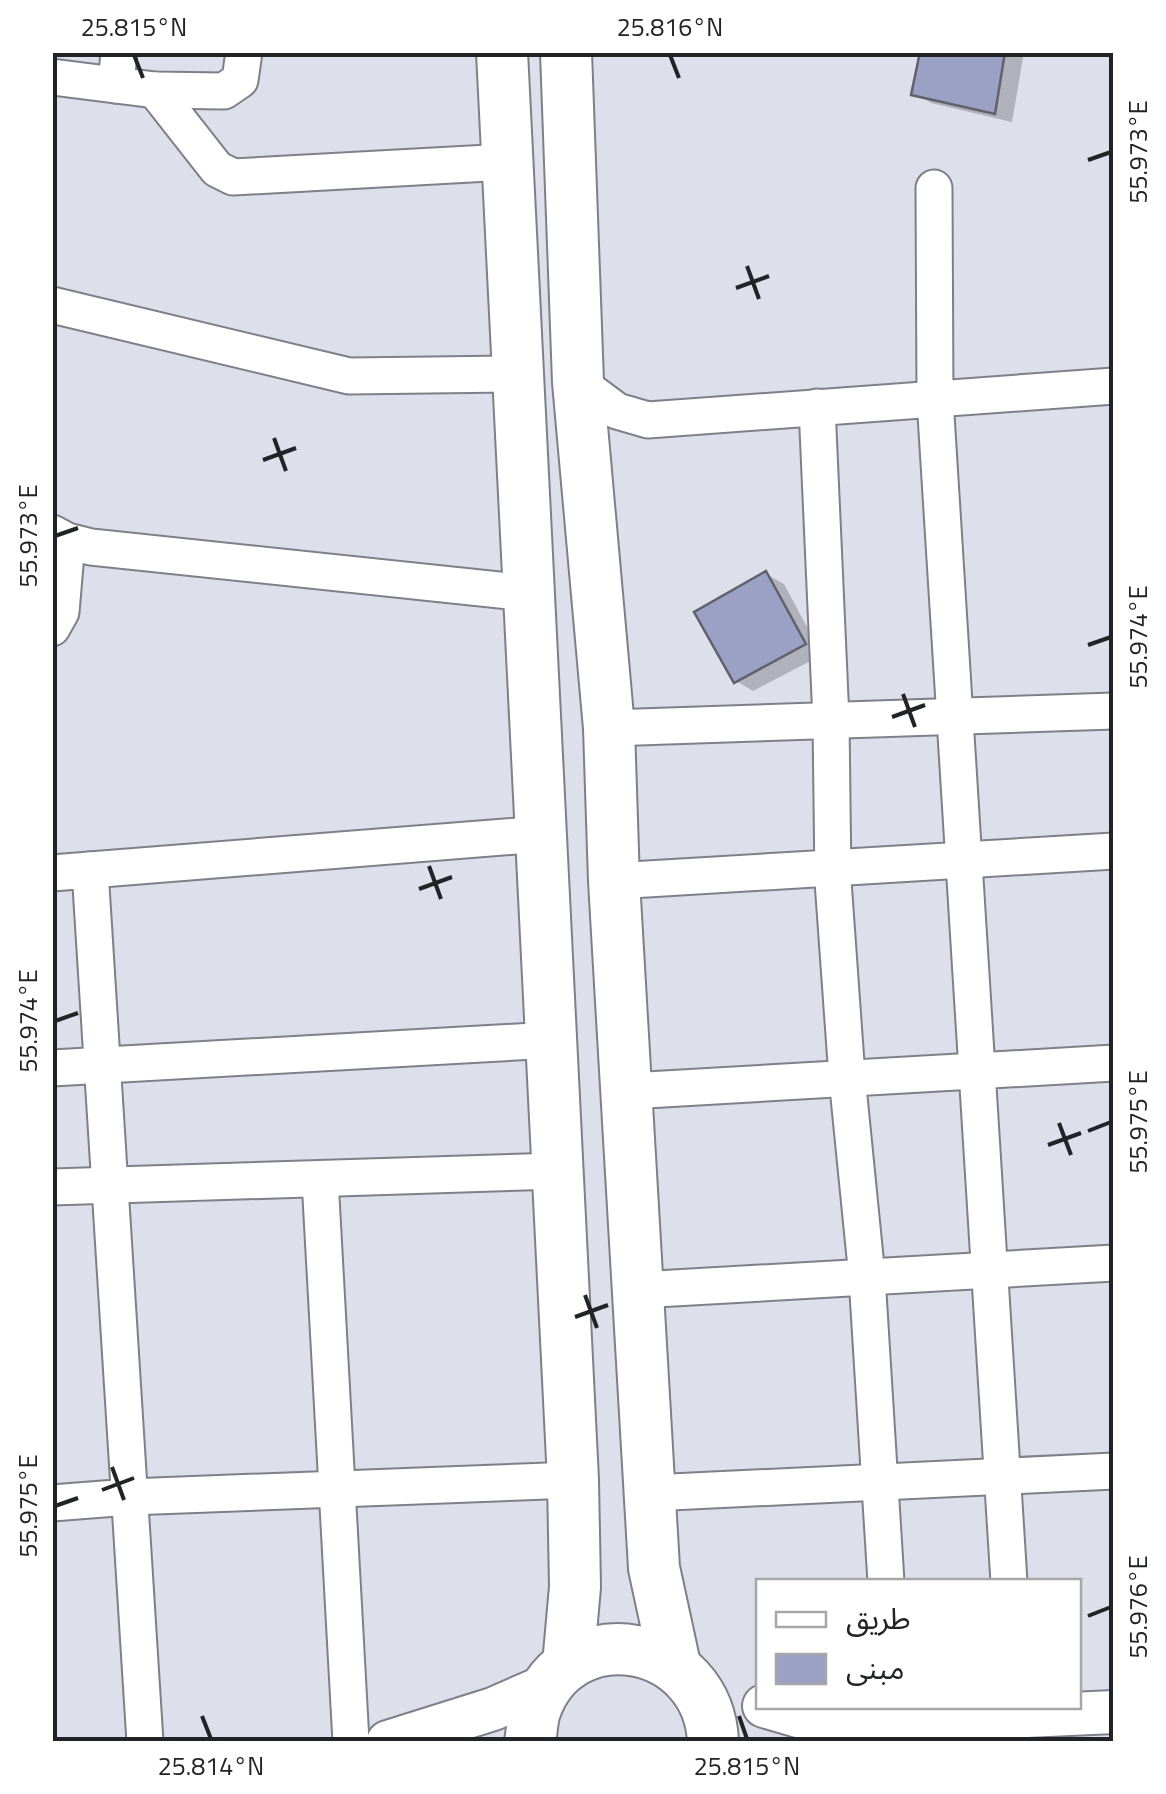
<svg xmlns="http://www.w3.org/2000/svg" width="1166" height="1794" font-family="'Titillium Web','Noto Sans Arabic',sans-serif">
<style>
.shadow{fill:#0003}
.building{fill:#9ba0c5;stroke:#60616a;stroke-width:2.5}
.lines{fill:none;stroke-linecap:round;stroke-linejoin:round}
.minor-casing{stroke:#7e8089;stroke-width:39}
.tertiary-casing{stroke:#7e8089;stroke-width:46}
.secondary-casing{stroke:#7e8089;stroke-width:54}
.minor{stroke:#fff;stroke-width:35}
.tertiary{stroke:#fff;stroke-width:42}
.secondary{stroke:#fff;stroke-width:50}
.ticks{fill:none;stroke:#222327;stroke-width:4}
.neatline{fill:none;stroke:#222327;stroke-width:4}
.ticks-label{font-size:25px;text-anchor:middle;fill:#222327}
</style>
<rect width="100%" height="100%" fill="#dddfea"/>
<g class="shadow">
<path d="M923,52H1024L1012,122L931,103L914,93Z"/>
<path d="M766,574L784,584L822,655L753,691L736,681Z"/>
</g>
<g class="building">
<path d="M920,52H1005L995,114L911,95Z"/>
<path d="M766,571L806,644L734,683L694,612Z"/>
</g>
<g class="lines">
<g class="minor-casing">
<g id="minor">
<path d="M52,77L155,90L224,91L240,80L244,52"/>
<path d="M116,85L119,52"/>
<path d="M155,90L217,169L233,177L507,162"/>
<path d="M934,188L935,399L1009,1582"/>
<path d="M52,305L349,376L517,374"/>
<path d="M578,382L617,411L648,420L1114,386"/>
<path d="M817,407L831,720L833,881L847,1077L867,1277L886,1582"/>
<path d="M52,533L67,541L91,547L527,593"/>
<path d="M52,628L61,612L67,541"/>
<path d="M609,728L1114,711"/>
<path d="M90,870L145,1742"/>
<path d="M52,873L542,834"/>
<path d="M614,881L1114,851"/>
<path d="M52,1068L552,1040"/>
<path d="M629,1091L1114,1063"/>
<path d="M320,1179L351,1742"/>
<path d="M52,1187L559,1171"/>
<path d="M638,1290L1114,1263"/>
<path d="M650,1493L1114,1471"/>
<path d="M52,1503L129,1497L573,1480"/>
</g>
</g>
<g class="tertiary-casing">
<g id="tertiary">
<path d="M764,1706L829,1725L1114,1712"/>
<path d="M388,1742L493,1709L548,1685"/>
</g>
</g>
<g class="secondary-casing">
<g id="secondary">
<path d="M502,52L573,1480L575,1587L568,1665"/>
<path d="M566,52L578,382L609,728L614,881L654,1568L675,1665"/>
<path d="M530,1742C532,1732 532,1720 535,1711C569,1612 709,1639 713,1742"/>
</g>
</g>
<use href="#minor" class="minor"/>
<use href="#tertiary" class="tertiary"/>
<use href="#secondary" class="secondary"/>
</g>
<path class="ticks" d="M134,55L143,78M670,55L679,78M1088,160L1111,152M747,266L759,299M736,288L769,276M274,438L286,471M263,460L296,448M55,536L78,528M1088,645L1111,637M903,694L915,727M892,717L925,705M429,866L441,899M419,889L452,877M55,1021L78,1013M1059,1123L1071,1155M1088,1131L1111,1122M1048,1145L1081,1133M585,1295L597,1328M575,1317L608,1305M112,1467L124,1500M102,1490L134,1478M55,1506L78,1498M1088,1616L1111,1607M202,1716L211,1739M739,1716L747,1739"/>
<rect width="1166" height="1794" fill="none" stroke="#ffffff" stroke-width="110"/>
<rect x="756" y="1579" width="325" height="130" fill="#ffffff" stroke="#a7a7a9" stroke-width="2.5"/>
<rect x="776" y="1612" width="50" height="15" fill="#ffffff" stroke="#a7a7a9" stroke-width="2.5"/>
<text x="846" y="1629" font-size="30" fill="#222327">طريق</text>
<rect x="776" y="1654" width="50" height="30" fill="#9ba0c5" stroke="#a7a7a9" stroke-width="2.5"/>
<text x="846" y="1679" font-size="30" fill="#222327">مبنى</text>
<rect x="55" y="55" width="1056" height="1684" class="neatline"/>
<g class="ticks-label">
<text x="134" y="36">25.815°N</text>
<text x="670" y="36">25.816°N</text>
<text transform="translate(1138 152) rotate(-90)" y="9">55.973°E</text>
<text transform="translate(28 536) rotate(-90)" y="9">55.973°E</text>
<text transform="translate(1138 637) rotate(-90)" y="9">55.974°E</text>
<text transform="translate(28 1021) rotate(-90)" y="9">55.974°E</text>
<text transform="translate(1138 1122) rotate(-90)" y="9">55.975°E</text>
<text transform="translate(28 1506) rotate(-90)" y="9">55.975°E</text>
<text transform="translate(1138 1607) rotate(-90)" y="9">55.976°E</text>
<text x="211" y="1775">25.814°N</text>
<text x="747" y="1775">25.815°N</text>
</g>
</svg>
